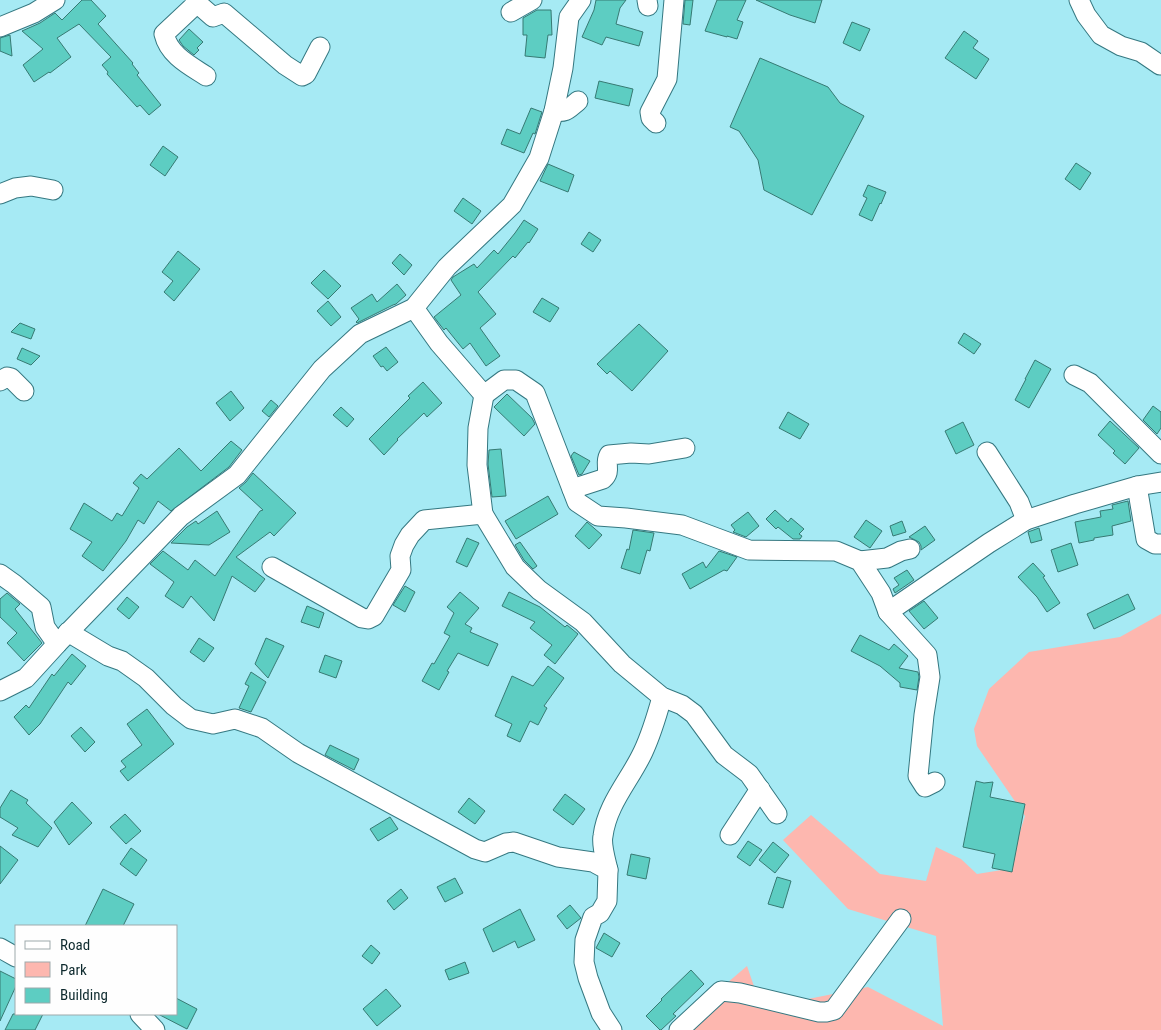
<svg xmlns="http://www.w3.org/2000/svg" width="1161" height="1030" font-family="'Roboto Condensed',sans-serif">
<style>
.green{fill:#fdb7af}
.building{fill:#5dcdc2;stroke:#377a73}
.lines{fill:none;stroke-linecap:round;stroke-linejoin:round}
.minor-casing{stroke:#357881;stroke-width:21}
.minor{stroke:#fff;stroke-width:19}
</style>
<rect width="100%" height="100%" fill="#a6eaf4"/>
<path class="green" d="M1161,614V1030H672L747,966L757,995L793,1002L868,987L943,1026L936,936L848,909L783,840L811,815L880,874L926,881L936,847L961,859L977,874L1008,869L1025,816L977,746L974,729L989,689L1029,652L1120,637Z"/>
<g class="building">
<path d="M82,0H91L106,16L98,24L133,63L132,64L139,73L137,75L161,105L149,115L140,105L137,107L107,74L108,72L102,65L111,57L79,24L57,38L71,57L50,73L49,72L34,82L23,65L43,49L22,31L40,23L55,13L62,20Z"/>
<path d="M596,0H626L620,8L616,24L643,32L639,46L606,37L602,45L582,37L594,10Z"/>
<path d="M685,0H693L690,25L683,24Z"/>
<path d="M717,0H746L737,20L743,22L737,39L727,36V37L705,31Z"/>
<path d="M756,0H822L815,23L790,15Z"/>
<path d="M537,10H551L552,35H548L545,58L525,56L527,35H523V18Z"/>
<path d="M852,22L870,29L860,51L843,43Z"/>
<path d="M189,29L203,42L197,48L199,50L194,55L183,46L179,40Z"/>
<path d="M964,31L978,41L973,48L989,59L976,79L945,58Z"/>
<path d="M10,35L12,56L0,51V38Z"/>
<path d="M760,58L828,87L840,103L864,116L812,215L764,190L758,160L739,131L730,127Z"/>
<path d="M599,81L633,89L629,106L595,98Z"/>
<path d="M531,108L542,112L535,134L533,133L524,153L501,144L507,129L520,134Z"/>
<path d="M163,146L178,157L165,176L150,165Z"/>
<path d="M1076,163L1091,173L1080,190L1065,179Z"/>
<path d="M548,164L574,175L568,192L540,181Z"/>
<path d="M868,185L886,192L881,204L880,203L872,221L859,215L867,198L863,196Z"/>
<path d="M463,198L481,211L472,224L454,211Z"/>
<path d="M524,220L538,229L529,243L528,242L515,258L513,256L478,292L496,314L480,328L500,356L486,366L470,343L463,349L446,328L444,330L434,317L461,295L451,280L453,277L474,264L477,268L494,250L498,254L515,233Z"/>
<path d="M589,232L601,240L593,252L581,244Z"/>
<path d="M178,251L200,269L174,301L164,292L173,281L162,272Z"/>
<path d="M400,254L412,265L404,275L392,263Z"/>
<path d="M324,270L341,286L328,299L311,283Z"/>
<path d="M397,284L406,295L396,304L393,305L357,323L356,322L359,319L351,308L372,294L377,302Z"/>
<path d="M542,298L559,308L550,322L533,312Z"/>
<path d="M328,301L341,317L331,326L317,311Z"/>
<path d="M20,323L35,329L31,339L11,332Z"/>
<path d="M639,324L668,351L632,391L610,371L607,374L597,364Z"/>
<path d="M964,333L981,344L974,354L958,343Z"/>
<path d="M386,347L398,362L387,371L383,366L381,367L373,356Z"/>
<path d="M22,348L40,356L31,365L17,359Z"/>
<path d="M1035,360L1051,369L1029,408L1015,400L1026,379H1025Z"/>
<path d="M423,382L442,403L427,417L424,413L397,439L398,440L384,455L369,439L410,398L408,396Z"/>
<path d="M231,391L244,408L230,421L216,403Z"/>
<path d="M507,394L532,418L535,424L524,436L494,407Z"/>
<path d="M271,400L278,406L269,417L262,411Z"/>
<path d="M1153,406L1161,412V428L1157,434L1143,420Z"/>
<path d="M341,407L354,419L347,427L333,415Z"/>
<path d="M788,412L809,424L800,439L779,428Z"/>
<path d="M1110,421L1139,448L1125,464L1113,453L1115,451L1098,435Z"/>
<path d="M963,422L974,445L956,454L945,431Z"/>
<path d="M231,441L242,450L229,467L171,511L158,501L144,524L138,520L126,541L103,571L82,556L92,542L70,529L84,503L112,521L117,513L122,516L139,488L133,483L141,474L147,479L179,448L201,471Z"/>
<path d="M501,449L506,496L492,497L488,464L489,450Z"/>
<path d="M574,452L590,461L582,474L579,475L571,456Z"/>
<path d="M253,473L296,513L274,536L270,532L236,557L265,579L255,592L232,576L214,621L191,596L183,608L165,596L174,582L150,564L163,551L188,570L195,560L215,576L260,511L263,510L239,488L246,482Z"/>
<path d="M548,496L558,514L516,539L505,521Z"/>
<path d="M1128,501L1131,521L1112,526L1113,535L1094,538V540L1079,543L1075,522L1101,517L1100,511L1113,509L1112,505Z"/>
<path d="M775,510L788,522L791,518L804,529L799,534L802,536L800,539H793L778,527L776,529L766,519Z"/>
<path d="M217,511L230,532L209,545L171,543L187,527L196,521L198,524Z"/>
<path d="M748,512L759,526L746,537L733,532L735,530L731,525Z"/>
<path d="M866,520L882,531L870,548L854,537Z"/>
<path d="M902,521L906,532L893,536L890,526Z"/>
<path d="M587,522L602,535L589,549L575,536Z"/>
<path d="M925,526L935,540L921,550V546L919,542L909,537Z"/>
<path d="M1039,528L1042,540L1031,543L1028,532Z"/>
<path d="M633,530L654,533L650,551L647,550L640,574L621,568L627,549L629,550Z"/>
<path d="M467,538L479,543L467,567L456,562Z"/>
<path d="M520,542L537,566L533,569L524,560L515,545Z"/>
<path d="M1071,543L1078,565L1058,572L1051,550Z"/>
<path d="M719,551L737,557L727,571L724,570L690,589L682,574L703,562L706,568Z"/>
<path d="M1033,563L1045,576L1043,577L1060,603L1047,612L1037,597L1018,577Z"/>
<path d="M907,570L914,580L895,593L893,589L899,585L894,578Z"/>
<path d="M405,586L415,592L405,612L393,605Z"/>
<path d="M460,592L479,608L465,624L472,628L470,632L498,644L488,666L458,653L447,671L449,672L439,690L422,681L432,663L434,664L450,636L444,633L454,613L447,607Z"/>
<path d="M509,592L540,607L565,627L567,625L578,634L555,664L544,655L552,645L530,628L535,622L502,606Z"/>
<path d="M7,593L20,604L15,609L42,643L24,661L7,643L17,633L0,617V599Z"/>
<path d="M1128,594L1135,609L1094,629L1087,614Z"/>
<path d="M127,597L139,607L129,619L117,609Z"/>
<path d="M924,601L938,618L924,629L909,611Z"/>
<path d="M307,606L324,613L319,628L301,622Z"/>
<path d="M860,635L889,650L894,644L908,656L899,668L918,672L919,677L917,690L900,687V683L880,666L851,651Z"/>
<path d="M199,638L214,648L204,662L190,652Z"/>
<path d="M266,638L284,646L268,678L255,664Z"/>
<path d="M72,654L86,666L71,685L68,682L40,724L29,735L14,717L26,705L29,708L52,674L54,676Z"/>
<path d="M325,655L342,661L336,678L319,672Z"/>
<path d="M548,666L564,678L544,706L547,708L538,725L530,721L520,742L507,736L512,724L495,716L512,676L533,686Z"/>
<path d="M251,672L266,682L251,712L239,708L249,686L245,684Z"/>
<path d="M147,709L174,744L128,781L120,771L126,767L121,761L142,745L127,724Z"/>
<path d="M81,727L95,742L85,752L71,736Z"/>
<path d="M330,745L359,759L354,770L325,755Z"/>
<path d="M976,781L984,783L993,782L990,797L1025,804L1012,872L992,868L995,854L963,847Z"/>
<path d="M11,790L28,800L26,803L52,828L38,847L12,835L18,828L0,817V808Z"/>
<path d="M565,794L585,809L573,825L553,810Z"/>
<path d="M469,798L485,811L475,824L458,812Z"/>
<path d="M72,802L92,823L69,845L54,822Z"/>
<path d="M125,814L141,831L126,844L110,827Z"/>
<path d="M390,817L398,829L378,841L370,829Z"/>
<path d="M748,841L762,850L750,866L737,857Z"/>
<path d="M773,842L789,855L775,873L759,860Z"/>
<path d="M0,846L18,860L0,884Z"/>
<path d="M131,848L147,860L136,876L120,864Z"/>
<path d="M631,854L650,858L646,879L627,875Z"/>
<path d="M777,877L791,881L783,908L768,904Z"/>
<path d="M455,878L463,893L445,902L437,887Z"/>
<path d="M103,889L134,904L123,926H85Z"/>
<path d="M401,889L408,898L394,910L387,901Z"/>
<path d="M570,905L581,918L567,929L557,916Z"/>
<path d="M520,909L535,940L518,948L515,941L493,952L483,929Z"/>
<path d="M604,933L620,943L612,957L596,948Z"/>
<path d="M371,945L380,953L372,964L362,956Z"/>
<path d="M465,962L469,973L449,980L445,970Z"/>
<path d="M691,970L704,984L673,1014L676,1016L661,1030H660L646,1016L662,1000L661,999Z"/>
<path d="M0,971L16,979V986L0,1021Z"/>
<path d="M386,989L401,1006L377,1026L363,1009Z"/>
<path d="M176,998L197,1009L187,1029L158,1014H176Z"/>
<path d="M13,1014H43L35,1030H5Z"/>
</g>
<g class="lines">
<g class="minor-casing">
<g id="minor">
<path d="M195,0L197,3L164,34C169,55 189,65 206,76"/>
<path d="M647,0L648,6"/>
<path d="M1079,0L1086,15L1101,35L1121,46L1141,52L1160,65"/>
<path d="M197,3L213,17L224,13L285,65L302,76L306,74L320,47"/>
<path d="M511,12L532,0"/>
<path d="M0,27L34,13L55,0"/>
<path d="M554,111C567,113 568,109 578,101"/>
<path d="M656,123L651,118L650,112L667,79L674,0"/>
<path d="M0,194L15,188L31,186L53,190"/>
<path d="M414,308L439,343L484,395L504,380H516L535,393L577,502L598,516L626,518L682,525L749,550L836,551L860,561L881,593L888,612L927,655L930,677L924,715L918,776L925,787L935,782"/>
<path d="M1074,375L1090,383L1161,454"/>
<path d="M0,381L7,377L11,378L24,391"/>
<path d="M987,452L1019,502L1026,520"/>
<path d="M1137,486L1146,539L1155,544H1161"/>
<path d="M572,489L603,479C612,471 604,464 609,455L631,453L649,454L685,448"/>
<path d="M483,514L477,465L478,428L484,395"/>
<path d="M860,561L887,558L901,551L910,549"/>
<path d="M272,567L362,618L368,619L374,616L401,570L400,556L404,545L410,535L424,520L483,514L515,567L539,590L583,622L622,664L662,697L682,705L694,714L724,755L749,774L777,814"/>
<path d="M0,574L14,584L41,607L45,627L57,644"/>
<path d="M888,612L989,543L1026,520L1075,504L1137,486L1161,482"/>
<path d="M68,632L108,656L122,661L146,678L174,706L191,719L213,724L235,719L262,728L298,753L475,849L485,852L506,843L514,842L558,857L593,862L608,870L607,901L600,913L593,917L585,940L584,962L588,978L601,1013L612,1030"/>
<path d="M0,691L26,678L57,644L181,516L237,475L322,369L360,334L414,308L447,267L512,205L539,158L554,111L563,68L569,17L581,0"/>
<path d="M730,835L760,789"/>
<path d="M608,870C606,861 601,845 603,836C607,804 630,780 643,752C651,735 657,715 662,697"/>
<path d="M0,948L16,957"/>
<path d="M140,1014L155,1030"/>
<path d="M679,1030L721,991L740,993L819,1012H826L834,1010L901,919"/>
</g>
</g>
<use href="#minor" class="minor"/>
</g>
<rect x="15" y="925" width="162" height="90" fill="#fefefe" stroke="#9ea9ab"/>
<rect x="25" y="941" width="25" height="8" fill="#ffffff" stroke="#9ea9ab"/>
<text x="60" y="950" font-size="15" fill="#0e2a2e">Road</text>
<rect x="25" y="962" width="25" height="15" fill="#fdb7af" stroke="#9ea9ab"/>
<text x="60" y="975" font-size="15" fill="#0e2a2e">Park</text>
<rect x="25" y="988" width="25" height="15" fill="#5dcdc2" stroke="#9ea9ab"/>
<text x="60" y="1000" font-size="15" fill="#0e2a2e">Building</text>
</svg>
